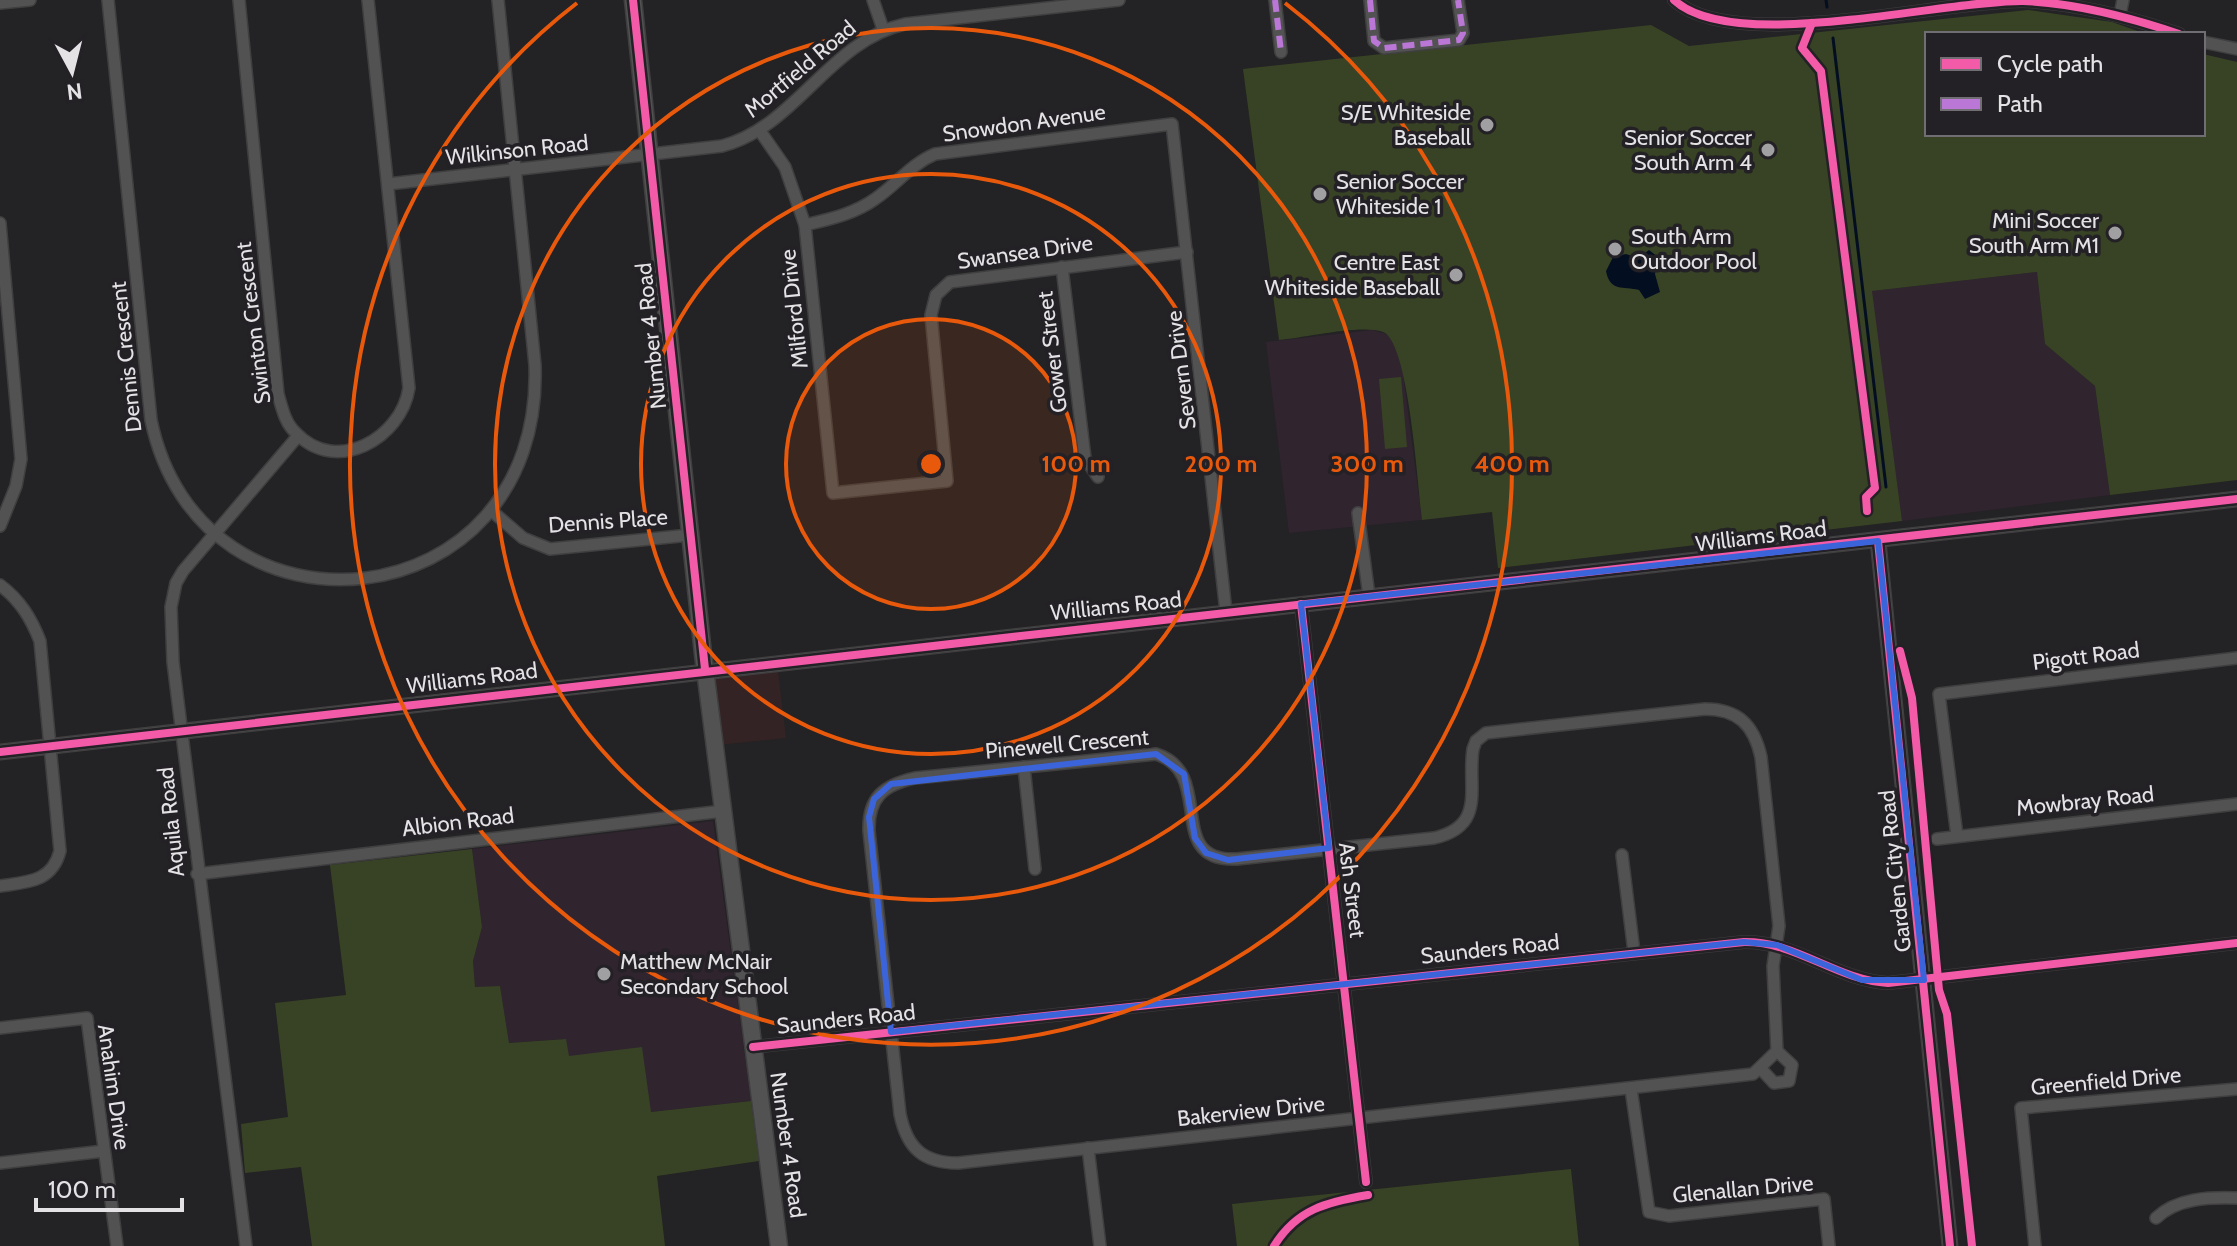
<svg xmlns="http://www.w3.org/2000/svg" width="2237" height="1246" font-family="Cabin,sans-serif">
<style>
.commercial{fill:#342324}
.education{fill:#30242f}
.green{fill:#384325}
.water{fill:#030f21}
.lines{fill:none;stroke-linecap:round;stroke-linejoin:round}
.stream{stroke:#030f21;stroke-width:3}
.minor-casing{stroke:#403f40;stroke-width:14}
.tertiary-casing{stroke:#403f40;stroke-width:17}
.secondary-casing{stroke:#403f40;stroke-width:19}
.minor{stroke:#535253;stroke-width:11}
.tertiary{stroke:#535253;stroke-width:14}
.secondary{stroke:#535253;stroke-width:16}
.quiet{stroke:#ba77d6;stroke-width:6;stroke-dasharray:12 6;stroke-linecap:butt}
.cycleway-casing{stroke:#232125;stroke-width:13}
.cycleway{stroke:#f35aa7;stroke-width:8}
.marked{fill:none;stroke:#3b64da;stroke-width:6;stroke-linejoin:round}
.ring{fill:none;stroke:#e8590c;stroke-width:4}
.poi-dot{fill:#a09fa1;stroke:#232125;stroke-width:3}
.labels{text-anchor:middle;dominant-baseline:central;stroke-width:7;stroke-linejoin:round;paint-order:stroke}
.street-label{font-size:22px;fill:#e4e2e5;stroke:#232125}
.poi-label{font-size:22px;fill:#e4e2e5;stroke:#232125;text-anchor:end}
.centre{fill:#e8590c;stroke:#232125;stroke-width:4}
.ring-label{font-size:24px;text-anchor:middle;font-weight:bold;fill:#e8590c;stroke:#232125;stroke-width:7;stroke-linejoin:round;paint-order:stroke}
</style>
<rect width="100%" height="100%" fill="#232224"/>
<path class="commercial" d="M778,670L786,738L718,745L710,677Z"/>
<g class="education">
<path d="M2037,272L2045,344L2095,386L2110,495L1902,521L1871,291Z"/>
<path d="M1372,330L1390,335L1401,358L1422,520L1289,533L1266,342Z"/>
<path d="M713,821L751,1101L651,1112L568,1056L565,1039L509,1043L500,986L475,988L473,961L482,927L472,849Z"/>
</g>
<g class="green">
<path d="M2028,10L2112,22L2146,34H1927V134H2203V54L2237,62V480L2110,495L2095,386L2045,344L2037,272L1872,291L1902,521L1498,568L1492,512L1422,520C1418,489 1409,341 1383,332C1361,324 1304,338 1279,340L1243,69L1651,25L1689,46Z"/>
<path d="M1401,377L1407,447L1385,449L1379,379Z"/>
<path d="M472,849L482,927L473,961L475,987L500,986L509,1043L566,1039L569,1056L642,1047L651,1112L751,1101L759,1161L657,1176L665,1246H312L301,1167L245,1173L241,1124L288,1117L275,1003L346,995L330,865Z"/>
<path d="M1571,1169L1579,1246H1237L1232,1204Z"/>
</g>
<path class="water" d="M1649,250L1658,257L1655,274L1660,292L1645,299L1639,290C1623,286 1610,292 1606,271L1613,257L1626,254L1638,258Z"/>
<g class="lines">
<g class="stream">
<path d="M1826,0L1827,7"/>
<path d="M1833,38L1886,487"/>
</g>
<g class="minor-casing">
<g id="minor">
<path d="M108,0L151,420C200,656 544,624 535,365L498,0"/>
<path d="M239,0L278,394C282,408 285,423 296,433C336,475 401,439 409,388L368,0"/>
<path d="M873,0L883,29"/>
<path d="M1275,0L1281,52"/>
<path d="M1370,0L1374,41L1384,48L1459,40L1463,33L1458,0"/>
<path d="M1674,0C1733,55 1942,0 2023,1C2076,3 2129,17 2179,34"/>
<path d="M0,3L30,0"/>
<path d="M2120,15L2123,0"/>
<path d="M2203,42L2237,49"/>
<path d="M760,131L785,167L805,225L833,493L947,481L931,315L936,295L950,282L1187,252"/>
<path d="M388,184L722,146C796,127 829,41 905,24L1119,0"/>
<path d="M0,223L21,459L16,486L0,526"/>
<path d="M805,225C830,219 854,214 875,199C896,185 911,164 935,154L1172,124L1226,612"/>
<path d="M1062,267L1085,458L1098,477"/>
<path d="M493,512L523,538L550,549L690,535"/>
<path d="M1358,513L1369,596"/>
<path d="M0,585C20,600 31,618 40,641L60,851C52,882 28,882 0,886"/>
<path d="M1301,604L1366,1182"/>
<path d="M1705,709C1738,709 1754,725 1761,757L1779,926L1773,966L1777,1051L1753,1074L958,1163C923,1163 907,1148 900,1114L869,831C868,798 883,785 915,778L1156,754C1217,773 1163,863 1237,859L1434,838C1487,826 1467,787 1473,749L1476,741L1486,733Z"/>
<path d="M1024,767L1035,869"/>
<path d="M1957,836L1939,694L2237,658"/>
<path d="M1937,839L2237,804"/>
<path d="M1622,855L1634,952"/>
<path d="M197,874L723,811"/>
<path d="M0,1028L87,1018L117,1246"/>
<path d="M753,1047L1744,942C1796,941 1836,980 1888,983L2237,943"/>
<path d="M1762,1070L1774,1083L1789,1081L1792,1065L1777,1051"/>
<path d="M1631,1089L1649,1212L1669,1216L1824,1199L1829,1246"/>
<path d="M1088,1148L1100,1246"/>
<path d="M0,1163L104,1151"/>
<path d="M2156,1218C2177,1198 2209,1197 2237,1198"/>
<path d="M246,1246L173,662L171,607L176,583L183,571L298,436"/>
<path d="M2035,1246L2021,1108L2237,1089"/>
</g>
</g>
<g class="tertiary-casing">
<g id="tertiary">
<path d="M1878,541L1950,1246"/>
<path d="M0,752C745,664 1492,586 2237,499"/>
</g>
</g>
<g class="secondary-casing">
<path id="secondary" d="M633,0L703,654L779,1246"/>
</g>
<use href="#minor" class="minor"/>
<use href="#tertiary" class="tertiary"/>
<use href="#secondary" class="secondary"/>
<g class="quiet">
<path d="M1275,0L1281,52"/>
<path d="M1370,0L1374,41L1384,48L1459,40L1463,33L1458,0"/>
</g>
<g class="cycleway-casing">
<g id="cycleway">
<path d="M633,0L705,669"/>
<path d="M1674,0C1733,55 1942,0 2023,1C2076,3 2129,17 2179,34"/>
<path d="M1812,23L1802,48L1821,71L1875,488L1866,497L1867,511"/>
<path d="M1878,541L1950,1246"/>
<path d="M1301,604L1366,1182"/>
<path d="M1900,651L1912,698L1939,990L1947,1014L1972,1246"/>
<path d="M0,752C745,664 1492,586 2237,499"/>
<path d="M753,1047L1744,942C1796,941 1836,980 1888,983L2237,943"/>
<path d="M1274,1246C1297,1209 1327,1202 1368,1195"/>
</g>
</g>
<use href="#cycleway" class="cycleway"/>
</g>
<path class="marked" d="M1878,541L1924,980H1862L1777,945L1744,942L891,1032L869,817L874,799L891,784L1156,754L1184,774L1195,838L1206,853L1228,860L1329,848L1301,604Z"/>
<circle cx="931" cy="464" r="145" fill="#e8590c" fill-opacity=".12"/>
<g class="ring">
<circle cx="931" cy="464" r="145"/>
<circle cx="931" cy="464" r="290"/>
<circle cx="931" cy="464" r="436"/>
<path d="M1285 3A581 581 0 1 1 577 3"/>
</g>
<g class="poi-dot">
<circle cx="1487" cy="125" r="8"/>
<circle cx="1768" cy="150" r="8"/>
<circle cx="1320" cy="194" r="8"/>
<circle cx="2115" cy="233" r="8"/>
<circle cx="1615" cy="249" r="8"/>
<circle cx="1456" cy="275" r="8"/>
<circle cx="604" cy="974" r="8"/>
</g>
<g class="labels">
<g class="street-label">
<text transform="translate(800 69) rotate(-40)">Mortfield Road</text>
<text transform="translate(1024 123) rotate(-8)">Snowdon Avenue</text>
<text transform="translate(517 150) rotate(-6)">Wilkinson Road</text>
<text transform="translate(1025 252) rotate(-8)">Swansea Drive</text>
<text transform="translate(794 309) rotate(-96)">Milford Drive</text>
<text transform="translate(253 323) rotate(-97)">Swinton Crescent</text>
<text transform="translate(651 336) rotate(-96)">Number 4 Road</text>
<text transform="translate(1052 352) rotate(-97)">Gower Street</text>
<text transform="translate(126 357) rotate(-96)">Dennis Crescent</text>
<text transform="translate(1181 370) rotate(-97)">Severn Drive</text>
<text transform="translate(608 521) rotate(-4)">Dennis Place</text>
<text transform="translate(1761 536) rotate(-7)">Williams Road</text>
<text transform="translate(1116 606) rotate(-6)">Williams Road</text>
<text transform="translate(2086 656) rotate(-7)">Pigott Road</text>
<text transform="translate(472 678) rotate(-7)">Williams Road</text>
<text transform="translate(1067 744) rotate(-5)">Pinewell Crescent</text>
<text transform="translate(2085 801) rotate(-6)">Mowbray Road</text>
<text transform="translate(171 822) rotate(-96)">Aquila Road</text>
<text transform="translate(458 822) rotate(-7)">Albion Road</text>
<text transform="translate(1895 871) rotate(-96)">Garden City Road</text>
<text transform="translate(1352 890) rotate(83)">Ash Street</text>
<text transform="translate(1490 949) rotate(-6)">Saunders Road</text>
<text transform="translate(846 1019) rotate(-6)">Saunders Road</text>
<text transform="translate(2106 1081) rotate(-5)">Greenfield Drive</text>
<text transform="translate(114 1087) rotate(82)">Anahim Drive</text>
<text transform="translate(1251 1111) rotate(-6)">Bakerview Drive</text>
<text transform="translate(788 1145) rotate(82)">Number 4 Road</text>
<text transform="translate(1743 1189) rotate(-5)">Glenallan Drive</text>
</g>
<g class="poi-label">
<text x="1471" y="112">S/E Whiteside<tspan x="1471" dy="25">Baseball</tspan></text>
<text x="1752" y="137">Senior Soccer<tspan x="1752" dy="25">South Arm 4</tspan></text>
<text x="1336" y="181" text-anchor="start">Senior Soccer<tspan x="1336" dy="25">Whiteside 1</tspan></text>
<text x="2099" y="220">Mini Soccer<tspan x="2099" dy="25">South Arm M1</tspan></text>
<text x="1631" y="236" text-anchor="start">South Arm<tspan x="1631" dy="25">Outdoor Pool</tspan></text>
<text x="1440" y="262">Centre East<tspan x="1440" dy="25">Whiteside Baseball</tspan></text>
<text x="620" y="961" text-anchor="start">Matthew McNair<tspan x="620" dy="25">Secondary School</tspan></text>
</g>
</g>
<circle cx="931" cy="464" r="12" class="centre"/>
<g class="ring-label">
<text x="1076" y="472">100 m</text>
<text x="1221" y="472">200 m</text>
<text x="1367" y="472">300 m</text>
<text x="1512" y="472">400 m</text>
</g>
<rect x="1925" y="32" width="280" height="104" fill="#232125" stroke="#706e72" stroke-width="2"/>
<rect x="1941" y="58" width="40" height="12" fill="#f35aa7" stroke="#706e72" stroke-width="2"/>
<text x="1997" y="72" font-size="24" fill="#e4e2e5">Cycle path</text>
<rect x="1941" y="98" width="40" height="12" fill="#ba77d6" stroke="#706e72" stroke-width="2"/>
<text x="1997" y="112" font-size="24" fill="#e4e2e5">Path</text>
<g transform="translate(72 72) rotate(173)" stroke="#232125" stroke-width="6" paint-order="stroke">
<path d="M0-6L14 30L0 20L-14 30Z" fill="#e4e2e5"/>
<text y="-12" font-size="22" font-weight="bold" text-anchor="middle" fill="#e4e2e5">N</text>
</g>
<path d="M36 1198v12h146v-12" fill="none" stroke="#e4e2e5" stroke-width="4"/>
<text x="48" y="1198" font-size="24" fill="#e4e2e5" stroke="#232125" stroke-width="6" paint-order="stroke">100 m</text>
</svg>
